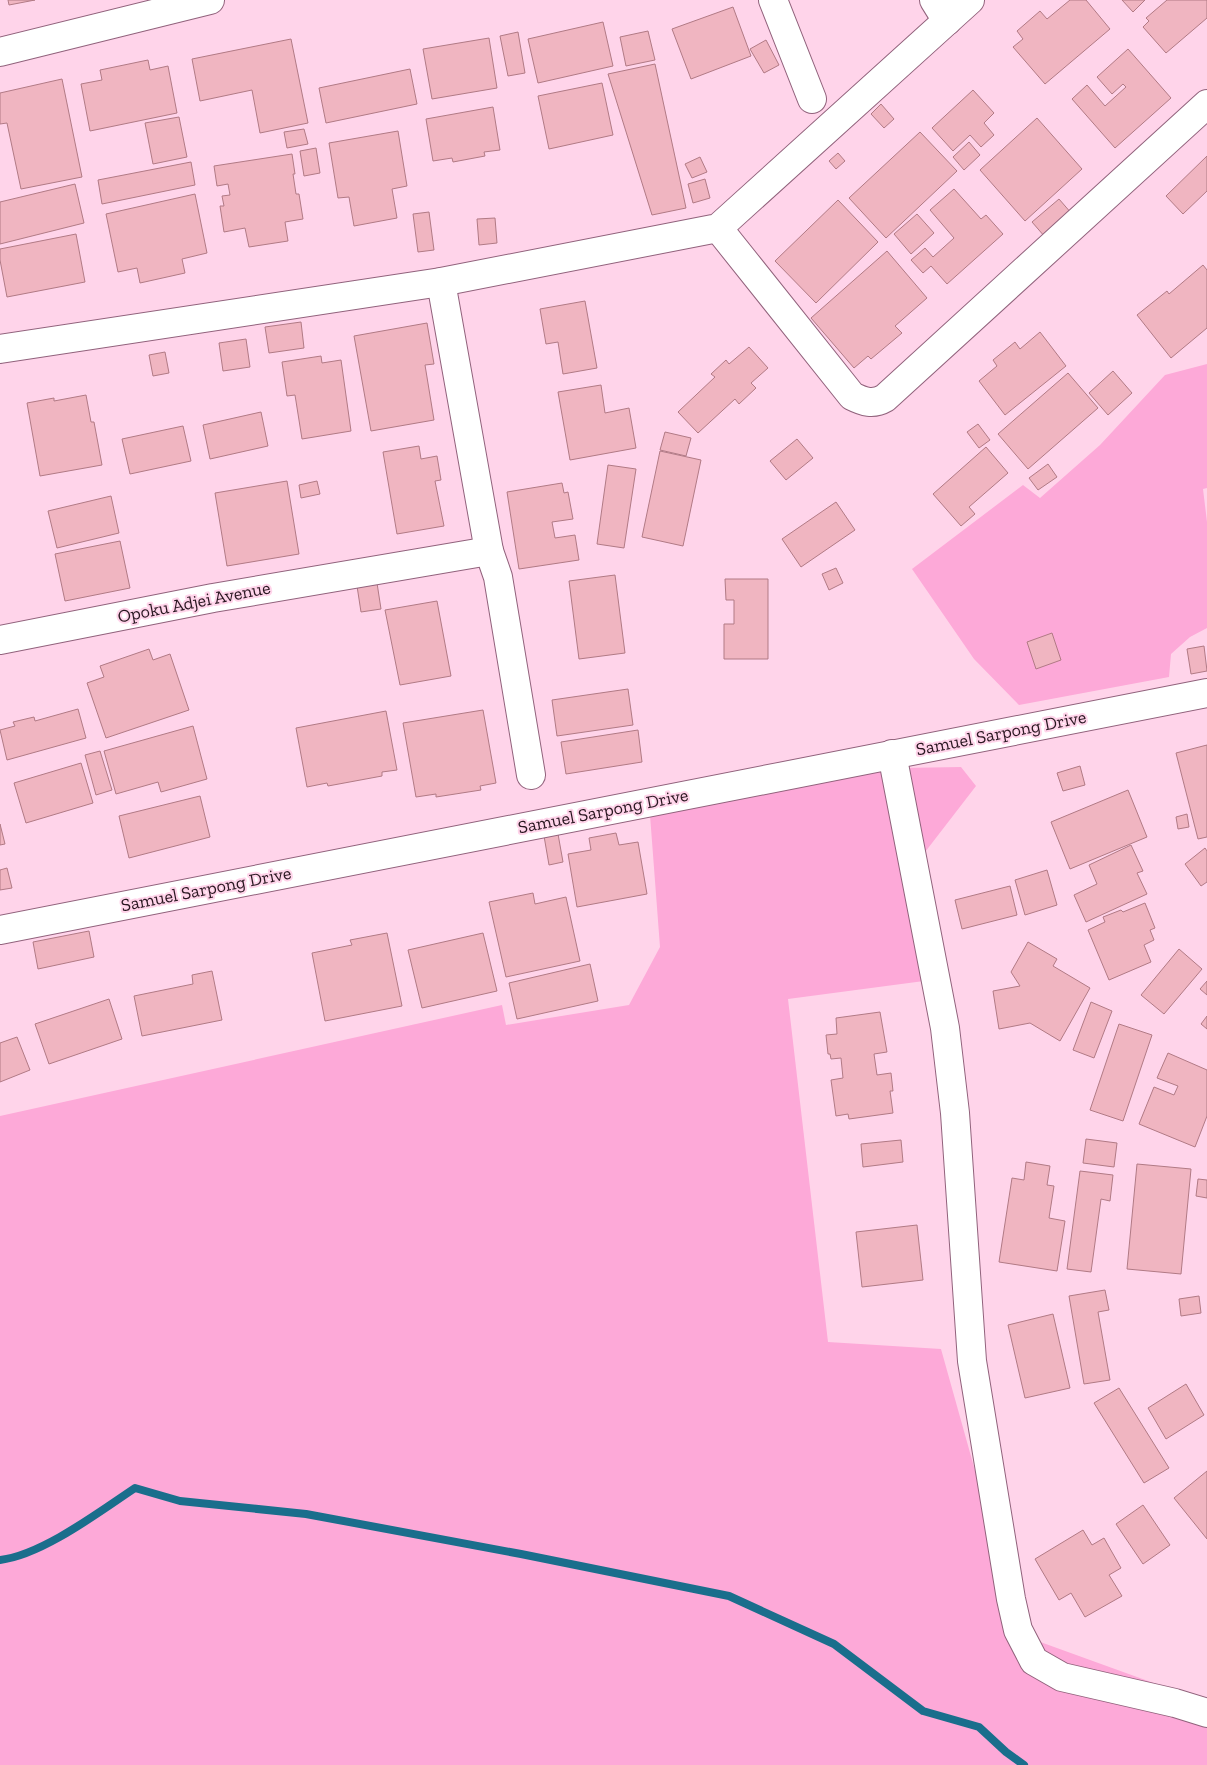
<svg xmlns="http://www.w3.org/2000/svg" width="1207" height="1765" font-family="'Zilla Slab',serif">
<style>
.green{fill:#fda9d8}
.lines{fill:none;stroke-linecap:round;stroke-linejoin:round}
.stream{stroke:#1a6e8c;stroke-width:8}
.building{fill:#f0b5c1;stroke:#b17a85}
.minor-casing{stroke:#91627c;stroke-width:30}
.minor{stroke:#fff;stroke-width:28}
.labels{text-anchor:middle;dominant-baseline:central;stroke-width:4;stroke-linejoin:round;paint-order:stroke}
.street-label{font-size:18px;fill:#2a1721;stroke:#ffd4ea}
</style>
<rect width="100%" height="100%" fill="#ffd4ea"/>
<g class="green">
<path d="M1207,364V488L1203,489L1207,522V628L1190,637L1171,654L1169,677L1019,705L974,659L912,569L1023,485L1040,498L1100,445L1165,375Z"/>
<path d="M961,767L976,786L922,856L939,979L788,999L828,1342L941,1349L1021,1635L1195,1698L1207,1707V1765H0V1116L502,1005L506,1025L629,1005L660,947L650,815L901,768Z"/>
</g>
<g class="lines">
<path class="stream" d="M0,1560C42,1555 99,1512 135,1488L180,1501L306,1514L521,1554L729,1596L834,1644L923,1711L979,1727L1006,1752L1024,1765"/>
</g>
<g class="building">
<path d="M8,0H35L9,5Z"/>
<path d="M1070,0H1086L1110,29L1045,84L1013,47L1023,39L1017,31L1040,11L1047,19Z"/>
<path d="M1122,0H1145L1133,12Z"/>
<path d="M1167,0H1207V18L1166,53L1143,27L1149,21L1146,18Z"/>
<path d="M733,7L751,56L691,79L672,29Z"/>
<path d="M603,22L613,66L538,83L528,39Z"/>
<path d="M648,31L655,60L626,66L620,37Z"/>
<path d="M518,32L525,73L508,76L500,36Z"/>
<path d="M489,38L497,88L432,99L423,49Z"/>
<path d="M291,39L308,123L260,133L252,90L200,101L192,59Z"/>
<path d="M766,40L779,65L764,73L750,49Z"/>
<path d="M1128,49L1171,98L1115,148L1072,99L1087,85L1105,106L1126,87L1123,84L1112,94L1097,77Z"/>
<path d="M148,60L150,70L168,66L177,113L90,131L81,84L102,80L100,70Z"/>
<path d="M655,64L686,208L652,215L608,74Z"/>
<path d="M410,69L417,104L326,123L319,88Z"/>
<path d="M62,79L82,177L21,189L7,123L0,124V93Z"/>
<path d="M602,83L613,135L549,149L538,96Z"/>
<path d="M973,90L994,113L984,123L994,135L981,147L970,135L953,151L932,128Z"/>
<path d="M881,104L894,119L884,128L871,114Z"/>
<path d="M493,107L500,150L484,152L485,156L453,162L452,158L433,161L426,119Z"/>
<path d="M179,117L187,157L153,164L145,123Z"/>
<path d="M1037,118L1082,169L1025,221L980,170Z"/>
<path d="M304,129L308,144L287,148L284,132Z"/>
<path d="M398,131L407,186L392,189L397,218L354,226L349,197L338,198L329,143Z"/>
<path d="M920,132L957,171L886,238L849,198Z"/>
<path d="M969,142L980,155L964,170L953,157Z"/>
<path d="M316,148L320,173L304,176L300,151Z"/>
<path d="M838,153L845,161L836,169L829,161Z"/>
<path d="M292,154L295,174H293L296,194H299L303,219L285,222L288,241L249,247L245,228L224,232L220,206H224L222,196L230,195L228,184L217,186L214,166Z"/>
<path d="M1207,156V191L1183,214L1166,196Z"/>
<path d="M700,157L707,172L692,178L685,164Z"/>
<path d="M191,162L195,185L102,204L98,180Z"/>
<path d="M705,179L710,198L693,203L688,184Z"/>
<path d="M75,184L84,223L0,244V202Z"/>
<path d="M954,189L981,219L986,215L1003,234L947,284L931,266L923,273L911,260L925,248L933,257L954,238L930,210Z"/>
<path d="M195,194L207,253L182,259L185,273L140,283L137,268L118,272L106,214Z"/>
<path d="M1059,199L1072,214L1045,237L1032,222Z"/>
<path d="M838,200L878,242L816,303L775,261Z"/>
<path d="M429,212L434,250L418,252L413,214Z"/>
<path d="M917,214L934,233L911,254L894,234Z"/>
<path d="M495,218L497,243L479,245L477,219Z"/>
<path d="M76,234L85,282L7,297L0,260V249Z"/>
<path d="M887,251L927,298L895,326L902,333L871,359L868,356L854,368L811,318Z"/>
<path d="M1203,265L1207,270V328L1171,358L1137,315L1167,291L1169,294Z"/>
<path d="M585,301L597,368L563,374L558,342L546,344L540,309Z"/>
<path d="M301,322L304,348L269,353L265,327Z"/>
<path d="M427,323L434,364L425,365L434,420L371,431L354,336Z"/>
<path d="M1040,332L1066,366L1005,415L979,381L997,366L993,360L1015,342L1020,349Z"/>
<path d="M246,339L250,367L223,371L219,343Z"/>
<path d="M749,347L768,368L751,383L756,388L739,404L735,399L698,433L678,412L715,377L711,374L726,360L729,364Z"/>
<path d="M165,352L169,373L153,376L149,355Z"/>
<path d="M321,356L322,363L341,360L351,431L302,439L295,395L287,396L282,362Z"/>
<path d="M1113,371L1132,393L1108,415L1089,393Z"/>
<path d="M1068,373L1098,408L1028,469L998,434Z"/>
<path d="M601,385L605,413L629,408L636,448L570,460L558,392Z"/>
<path d="M86,395L91,422H94L102,465L40,476L27,403L54,398V401Z"/>
<path d="M261,412L268,446L210,459L203,425Z"/>
<path d="M978,424L990,440L979,448L967,432Z"/>
<path d="M183,426L191,461L130,474L122,439Z"/>
<path d="M665,432L691,438L686,456L660,450Z"/>
<path d="M797,439L813,458L786,480L770,461Z"/>
<path d="M419,446L421,459L437,456L441,480L435,481L444,526L397,534L383,452Z"/>
<path d="M986,447L1008,473L969,507L975,514L961,526L933,494Z"/>
<path d="M660,451L701,460L683,546L642,537Z"/>
<path d="M1048,464L1057,477L1038,490L1029,478Z"/>
<path d="M608,465L636,469L624,548L597,544Z"/>
<path d="M287,481L299,554L227,566L215,493Z"/>
<path d="M317,481L320,494L301,498L299,485Z"/>
<path d="M562,483L564,493L568,492L573,519L552,522L555,538L575,535L579,560L519,569L507,492Z"/>
<path d="M111,496L119,533L57,548L48,511Z"/>
<path d="M836,502L855,530L801,567L782,539Z"/>
<path d="M120,541L130,588L65,601L55,554Z"/>
<path d="M836,568L843,583L829,590L822,574Z"/>
<path d="M615,575L625,653L579,659L569,581Z"/>
<path d="M725,579H768V659H724V624H734V600H726Z"/>
<path d="M377,583L381,609L361,612L357,586Z"/>
<path d="M437,601L451,676L400,685L385,610Z"/>
<path d="M1052,633L1061,660L1036,669L1027,642Z"/>
<path d="M1204,646L1207,671L1191,674L1187,649Z"/>
<path d="M149,649L153,660L170,654L189,710L106,738L87,683L104,677L100,666Z"/>
<path d="M628,689L633,725L557,736L552,700Z"/>
<path d="M78,709L86,738L7,760L0,730L15,726L13,722L34,717L35,721Z"/>
<path d="M483,710L496,783L480,786L481,790L436,797V794L416,797L403,723Z"/>
<path d="M386,711L397,770L382,772V776L328,786L327,783L307,787L296,728Z"/>
<path d="M193,726L207,779L161,792L158,782L116,794L104,751Z"/>
<path d="M638,730L642,762L566,774L561,742Z"/>
<path d="M1207,745V837L1198,839L1176,753Z"/>
<path d="M100,751L112,790L96,795L85,755Z"/>
<path d="M81,763L93,803L26,823L14,783Z"/>
<path d="M1080,766L1085,785L1063,791L1057,773Z"/>
<path d="M1128,790L1147,837L1070,869L1051,822Z"/>
<path d="M200,796L210,837L129,858L119,816Z"/>
<path d="M1187,814L1189,827L1178,829L1176,817Z"/>
<path d="M0,824L5,844L0,845Z"/>
<path d="M616,833L619,845L638,842L647,894L577,907L568,854L591,850L589,838Z"/>
<path d="M558,834L563,862L549,865L544,836Z"/>
<path d="M1131,845L1143,871L1137,873L1147,894L1086,922L1074,895L1097,884L1089,865Z"/>
<path d="M1205,848L1207,851V882L1201,886L1185,864Z"/>
<path d="M7,868L12,888L0,890V870Z"/>
<path d="M1047,870L1057,905L1025,915L1015,880Z"/>
<path d="M1010,886L1017,915L962,929L955,900Z"/>
<path d="M533,893L535,904L566,897L580,961L506,977L489,902Z"/>
<path d="M1145,903L1155,928L1150,930L1154,940L1144,945L1151,962L1109,980L1088,930L1105,922L1103,917L1121,910L1123,912Z"/>
<path d="M89,931L94,957L38,969L33,942Z"/>
<path d="M387,933L402,1006L325,1021L312,953L352,945L350,940Z"/>
<path d="M483,933L497,991L422,1008L408,950Z"/>
<path d="M1028,942L1057,959L1053,966L1090,988L1060,1041L1030,1023L999,1029L993,991L1020,986L1011,972Z"/>
<path d="M1179,949L1202,969L1164,1014L1141,995Z"/>
<path d="M590,964L598,1001L517,1019L509,983Z"/>
<path d="M212,971L222,1020L142,1036L134,996L193,984L192,975Z"/>
<path d="M1207,981V995L1200,989Z"/>
<path d="M109,999L122,1039L49,1064L35,1024Z"/>
<path d="M1091,1002L1112,1011L1094,1058L1073,1050Z"/>
<path d="M880,1012L887,1052L874,1054L877,1075L891,1073L893,1091H890L893,1113L849,1119L848,1114L836,1116L831,1080L843,1078L841,1058L831,1059L830,1054H828L826,1035L837,1034L836,1018Z"/>
<path d="M1207,1016V1029L1201,1024Z"/>
<path d="M1119,1024L1152,1035L1123,1121L1090,1110Z"/>
<path d="M17,1037L30,1070L0,1082V1043Z"/>
<path d="M1168,1053L1207,1070V1116L1195,1147L1139,1124L1154,1087L1174,1095L1178,1086L1157,1078Z"/>
<path d="M1086,1139L1117,1143L1114,1167L1083,1163Z"/>
<path d="M901,1140L903,1162L863,1167L861,1144Z"/>
<path d="M1026,1162L1050,1166L1047,1185L1054,1186L1049,1218L1065,1221L1057,1271L999,1262L1012,1178L1024,1180Z"/>
<path d="M1137,1164L1191,1169L1181,1274L1127,1269Z"/>
<path d="M1080,1171L1113,1175L1110,1201L1101,1199L1091,1272L1067,1269Z"/>
<path d="M1198,1179L1207,1180V1198L1196,1196Z"/>
<path d="M917,1225L923,1280L862,1287L856,1232Z"/>
<path d="M1105,1290L1109,1310L1098,1312L1110,1380L1084,1384L1069,1296Z"/>
<path d="M1199,1296L1201,1313L1181,1316L1179,1299Z"/>
<path d="M1053,1314L1070,1388L1025,1398L1008,1325Z"/>
<path d="M1186,1384L1204,1415L1166,1439L1148,1408Z"/>
<path d="M1119,1388L1169,1468L1144,1483L1094,1403Z"/>
<path d="M1207,1471V1539L1174,1498Z"/>
<path d="M1143,1505L1170,1545L1143,1564L1116,1524Z"/>
<path d="M1083,1530L1092,1545L1104,1538L1121,1568L1109,1575L1122,1596L1085,1617L1071,1593L1059,1600L1035,1559Z"/>
</g>
<g class="lines">
<g class="minor-casing">
<g id="minor">
<path d="M773,0L812,99"/>
<path d="M934,0L947,21"/>
<path d="M0,52L210,0"/>
<path d="M718,228L852,396C864,402 873,405 885,398L1207,104"/>
<path d="M441,282L489,551L498,577L531,775"/>
<path d="M0,349L441,282L718,228L970,0"/>
<path d="M0,640L213,598L489,551"/>
<path d="M892,754L945,1028L955,1113L972,1361L1011,1599L1018,1630L1034,1661L1062,1677L1175,1703L1207,1713"/>
<path d="M0,930L1207,693"/>
</g>
</g>
<use href="#minor" class="minor"/>
</g>
<g class="labels">
<g class="street-label">
<text transform="translate(194 602) rotate(-11)">Opoku Adjei Avenue</text>
<text transform="translate(1001 733) rotate(-11)">Samuel Sarpong Drive</text>
<text transform="translate(603 811) rotate(-11)">Samuel Sarpong Drive</text>
<text transform="translate(206 889) rotate(-11)">Samuel Sarpong Drive</text>
</g>
</g>
</svg>
